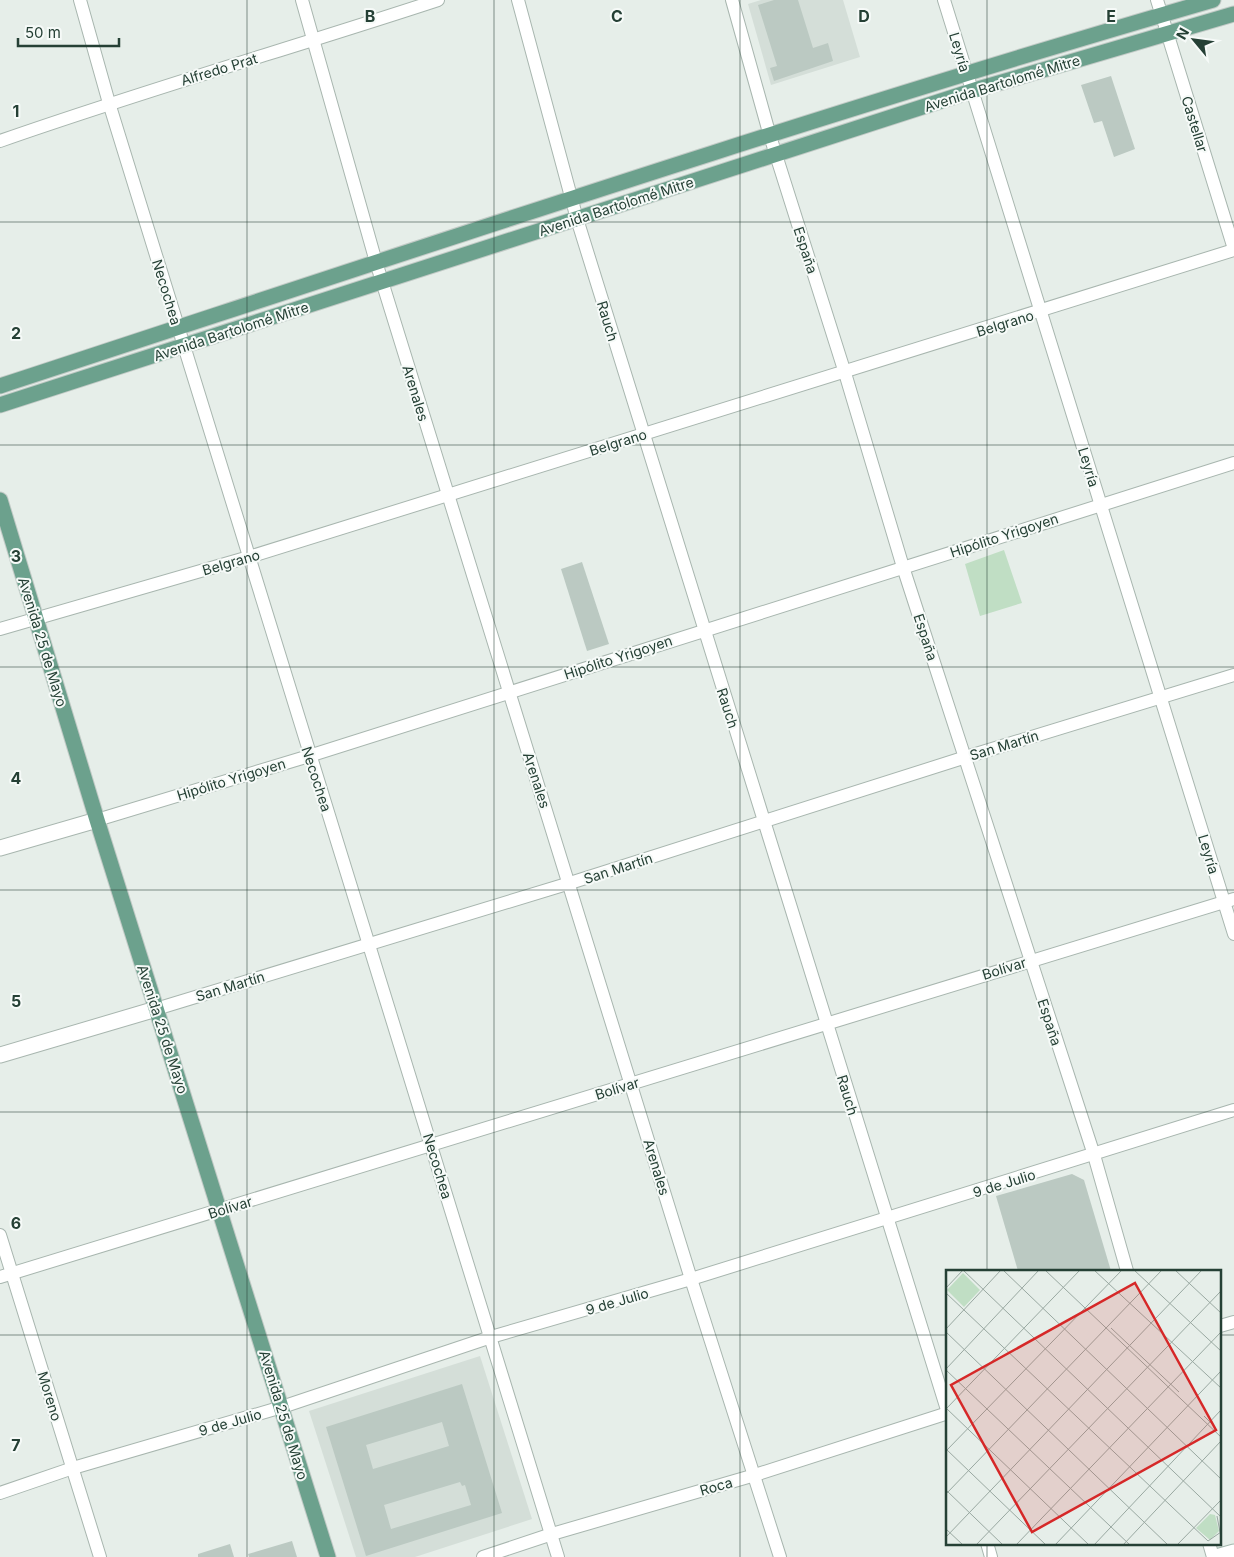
<svg xmlns="http://www.w3.org/2000/svg" width="1234" height="1557" font-family="Inter,sans-serif">
<style>
.built{fill:#d4ded8}
.green{fill:#c0dec4}
.building{fill:#bbc9c2;fill-rule:evenodd}
.lines{fill:none;stroke-linecap:round;stroke-linejoin:round}
.minor-casing{stroke:#a8b6af;stroke-width:14}
.tertiary-casing{stroke:#a8b6af;stroke-width:17}
.secondary-casing{stroke:#a4b9af;stroke-width:17}
.primary-casing{stroke:#c2cac6;stroke-width:17}
.minor{stroke:#fff;stroke-width:12}
.tertiary{stroke:#fff;stroke-width:15}
.secondary{stroke:#fff;stroke-width:15}
.primary{stroke:#6ca18d;stroke-width:15}
.grid{fill:none;stroke:#254035;stroke-width:1;stroke-opacity:0.55}
.labels{text-anchor:middle;dominant-baseline:central;stroke-width:4;stroke-linejoin:round;paint-order:stroke}
.street-label{font-size:14px;fill:#254035;stroke:#f6faf8}
.inset-road{fill:none;stroke:#99a8a1;stroke-width:1}
.view{fill:#d62828;fill-opacity:0.15;stroke:#d62828;stroke-width:2.5}
.inset-edge{fill:none;stroke:#254035;stroke-width:2.5}
.grid-label{font-size:16px;text-anchor:middle;font-weight:bold;fill:#254035;stroke:#f6faf8;stroke-width:4;stroke-linejoin:round;paint-order:stroke}
</style>
<rect width="100%" height="100%" fill="#e6eee9"/>
<g class="built">
<path d="M761,0H843L860,57L771,85L748,4Z"/>
<path d="M480,1356L532,1519L415,1557H356L309,1411Z"/>
</g>
<path class="green" d="M1004,550L1022,603L980,616L965,564Z"/>
<g class="building">
<path d="M774,0H798L813,48L828,43L833,61L774,81L770,68L777,66L758,5Z"/>
<path d="M1111,76L1135,149L1114,157L1102,121L1094,123L1081,85Z"/>
<path d="M582,562L609,644L587,651L561,569Z"/>
<path d="M1072,1174L1084,1180L1111,1271H1018L996,1196Z"/>
<path d="M462,1384L502,1513L366,1556L326,1427ZM442,1422L449,1446L373,1469L366,1445ZM460,1482L462,1486L465,1485L471,1505L391,1529L384,1505Z"/>
<path d="M292,1541L297,1557H249L248,1554Z"/>
<path d="M230,1544L234,1557H198V1554Z"/>
</g>
<g class="lines">
<g class="minor-casing">
<g id="minor">
<path d="M80,0L109,103L558,1557"/>
<path d="M302,0L376,262L691,1279L780,1557"/>
<path d="M518,0L577,219L948,1413"/>
<path d="M732,0L770,136L845,373L903,567L1094,1155L1127,1271"/>
<path d="M944,0L1234,934"/>
<path d="M1157,0L1234,249"/>
<path d="M0,141C145,90 292,48 438,0"/>
<path d="M0,629L249,557L1234,250"/>
<path d="M97,820L309,756L1234,463"/>
<path d="M156,1009L570,883L966,757L1234,675"/>
<path d="M0,1235L100,1557"/>
<path d="M0,1277L1234,899"/>
<path d="M1220,1326L1234,1322"/>
<path d="M0,1493L73,1468L282,1407L491,1337L691,1279L1234,1110"/>
<path d="M987,1543L991,1557"/>
<path d="M1209,1543L1213,1557"/>
<path d="M483,1557L552,1534L755,1475L948,1413"/>
</g>
</g>
<g class="tertiary-casing">
<g id="tertiary">
<path d="M0,848L97,820"/>
<path d="M0,1055L156,1009"/>
</g>
</g>
<g class="secondary-casing">
<path id="secondary" d="M1216,1557L1234,1552"/>
</g>
<g class="primary-casing">
<g id="primary">
<path d="M0,386C403,254 805,118 1213,0"/>
<path d="M0,405L978,89L1234,14"/>
<path d="M0,500L97,820L328,1557"/>
</g>
</g>
<use href="#minor" class="minor"/>
<use href="#tertiary" class="tertiary"/>
<use href="#secondary" class="secondary"/>
<use href="#primary" class="primary"/>
</g>
<path class="grid" d="M247,0V1557M494,0V1557M740,0V1557M987,0V1271M0,222H1234M0,445H1234M0,667H1234M0,890H1234M0,1112H1234M0,1335H948M1220,1335H1234M987,1543V1557"/>
<g class="labels">
<g class="street-label">
<text transform="translate(960 52) rotate(73)">Leyría</text>
<text transform="translate(219 69) rotate(-17)">Alfredo Prat</text>
<text transform="translate(1002 83) rotate(-17)">Avenida Bartolomé Mitre</text>
<text transform="translate(1195 124) rotate(73)">Castellar</text>
<text transform="translate(616 206) rotate(-18)">Avenida Bartolomé Mitre</text>
<text transform="translate(806 250) rotate(72)">España</text>
<text transform="translate(167 292) rotate(73)">Necochea</text>
<text transform="translate(608 321) rotate(73)">Rauch</text>
<text transform="translate(1005 323) rotate(-17)">Belgrano</text>
<text transform="translate(231 331) rotate(-18)">Avenida Bartolomé Mitre</text>
<text transform="translate(416 393) rotate(73)">Arenales</text>
<text transform="translate(618 442) rotate(-17)">Belgrano</text>
<text transform="translate(1089 467) rotate(73)">Leyría</text>
<text transform="translate(1004 535) rotate(-18)">Hipólito Yrigoyen</text>
<text transform="translate(231 562) rotate(-16)">Belgrano</text>
<text transform="translate(926 637) rotate(72)">España</text>
<text transform="translate(43 642) rotate(73)">Avenida 25 de Mayo</text>
<text transform="translate(618 657) rotate(-18)">Hipólito Yrigoyen</text>
<text transform="translate(728 708) rotate(72)">Rauch</text>
<text transform="translate(1004 745) rotate(-17)">San Martín</text>
<text transform="translate(231 779) rotate(-17)">Hipólito Yrigoyen</text>
<text transform="translate(317 779) rotate(72)">Necochea</text>
<text transform="translate(537 780) rotate(72)">Arenales</text>
<text transform="translate(1209 854) rotate(73)">Leyría</text>
<text transform="translate(618 868) rotate(-18)">San Martín</text>
<text transform="translate(1004 968) rotate(-17)">Bolívar</text>
<text transform="translate(230 986) rotate(-17)">San Martín</text>
<text transform="translate(1050 1022) rotate(72)">España</text>
<text transform="translate(163 1029) rotate(72)">Avenida 25 de Mayo</text>
<text transform="translate(617 1088) rotate(-17)">Bolívar</text>
<text transform="translate(848 1095) rotate(73)">Rauch</text>
<text transform="translate(438 1166) rotate(73)">Necochea</text>
<text transform="translate(657 1167) rotate(73)">Arenales</text>
<text transform="translate(1004 1183) rotate(-17)">9 de Julio</text>
<text transform="translate(230 1207) rotate(-17)">Bolívar</text>
<text transform="translate(617 1301) rotate(-16)">9 de Julio</text>
<text transform="translate(50 1396) rotate(73)">Moreno</text>
<text transform="translate(284 1415) rotate(73)">Avenida 25 de Mayo</text>
<text transform="translate(230 1422) rotate(-16)">9 de Julio</text>
<text transform="translate(716 1486) rotate(-16)">Roca</text>
</g>
</g>
<g transform="translate(946 1270)">
<rect width="275" height="275" fill="#e6eee9"/>
<path d="M17,3L34,20L18,37L1,20ZM264,244L269,245L273,261L264,270L250,258Z" fill="#c0dec4"/>
<path class="inset-road" d="M17,0L275,247M57,0L275,209M99,0L275,167M148,0L275,118M188,0L275,81M229,0L275,43M0,18L17,0M0,23L262,271L275,262M165,58L233,122M0,59L55,0M0,62L222,275M0,99L93,0M0,100L184,275M0,138L143,275M0,139L134,0M258,146L269,157M0,179L100,275M0,181L176,0M0,220L57,275M0,224L216,0M271,246L274,262M0,259L17,275M0,267L256,0M30,275L275,21M70,275L275,62M109,275L275,101M148,275L275,140M177,275L275,171M231,275L275,230"/>
<path class="view" d="M189,13L270,160L86,262L5,115Z"/>
<rect width="275" height="275" class="inset-edge"/>
</g>
<g class="grid-label">
<text x="370" y="22">B</text>
<text x="617" y="22">C</text>
<text x="864" y="22">D</text>
<text x="1111" y="22">E</text>
<text x="16" y="117">1</text>
<text x="16" y="339">2</text>
<text x="16" y="562">3</text>
<text x="16" y="784">4</text>
<text x="16" y="1007">5</text>
<text x="16" y="1229">6</text>
<text x="16" y="1451">7</text>
</g>
<g transform="translate(1194 40) rotate(299)" stroke="#f6faf8" stroke-width="4" paint-order="stroke">
<path d="M0-4L9 19L0 12L-9 19Z" fill="#254035"/>
<text y="-8" font-size="14" font-weight="bold" text-anchor="middle" fill="#254035">N</text>
</g>
<path d="M18 38v8h101v-8" fill="none" stroke="#254035" stroke-width="2.5"/>
<text x="25" y="38" font-size="15" fill="#254035" stroke="#f6faf8" stroke-width="4" paint-order="stroke">50 m</text>
</svg>
